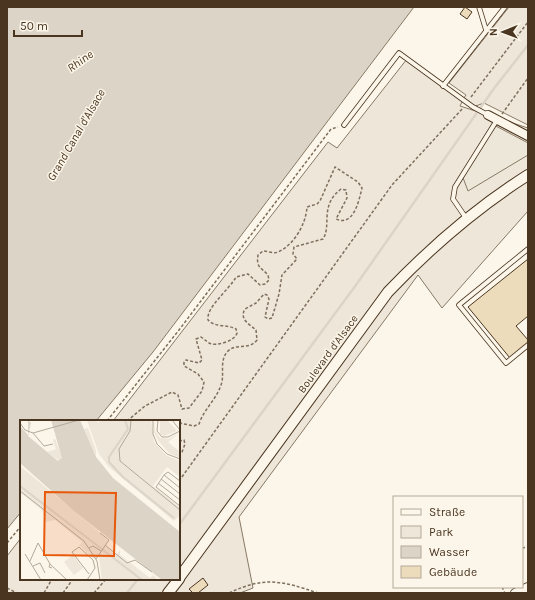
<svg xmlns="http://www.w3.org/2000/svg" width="535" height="600" font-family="Karla,sans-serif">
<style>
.green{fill:#ede6d9;stroke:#887966}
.parking{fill:#ede7d9;stroke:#887966}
.water{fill:#dcd4c6;stroke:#887966}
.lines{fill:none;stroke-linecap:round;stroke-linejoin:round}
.stream{stroke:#dcd4c6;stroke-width:2.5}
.building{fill:#ecdcbc;stroke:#4a3520}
.service-casing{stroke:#4a3520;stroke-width:5.5}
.minor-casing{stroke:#4a3520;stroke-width:10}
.tertiary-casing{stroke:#4a3520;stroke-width:12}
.path{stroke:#7f6f5c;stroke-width:1.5;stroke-dasharray:3 2;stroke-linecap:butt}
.service{stroke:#fbf6e9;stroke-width:4}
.minor{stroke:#fbf6e9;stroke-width:8}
.tertiary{stroke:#fbf6e9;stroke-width:10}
.labels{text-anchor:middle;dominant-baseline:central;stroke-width:3;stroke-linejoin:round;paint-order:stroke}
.street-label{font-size:11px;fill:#4a3520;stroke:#fbf6e9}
.water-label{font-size:12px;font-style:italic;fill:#4a3520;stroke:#fbf6e9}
.inset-river{fill:none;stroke:#dcd4c6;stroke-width:2}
.inset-road{fill:none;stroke:#b4a999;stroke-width:1}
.view{fill:#e8590c;fill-opacity:0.15;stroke:#e8590c;stroke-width:2}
.inset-edge{fill:none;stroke:#4a3520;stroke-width:2}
</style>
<rect width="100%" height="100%" fill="#fbf6e9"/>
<path class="green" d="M509,7H528V125L484,103L473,107L463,100L460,106L528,128V211L442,308L418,275L239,517L253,588L240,593H7V556L21,538V579H179V421H113L328,142L337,148L407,59L463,99L466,95L449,83Z"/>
<path class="parking" d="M494,125L528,143V155L468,191L462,175Z"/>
<path class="water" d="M7,7H414L153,352L96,421H21V512L7,529Z"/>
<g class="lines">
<g class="stream">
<path d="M179,525L356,285L495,87L528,45"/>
<path d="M127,593L138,579"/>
</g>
</g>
<g class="building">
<path d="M465,7L472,12L467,19L460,14Z"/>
<path d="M528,259V316L516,326L528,340V343L510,358L468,307Z"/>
<path d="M203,578L208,585L198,593H193L189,589Z"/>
</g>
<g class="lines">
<g class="service-casing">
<g id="service">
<path d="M479,7L486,30"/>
<path d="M443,86L505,7"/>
<path d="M344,125L399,53L473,107L488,115"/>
<path d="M466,218L453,199L455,187L497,120"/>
<path d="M528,249L459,305L506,363L528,345"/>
</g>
</g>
<g class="minor-casing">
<g id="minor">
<path d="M488,115L528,136"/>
<path d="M515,593L528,587"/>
</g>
</g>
<g class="tertiary-casing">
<g id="tertiary">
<path d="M179,578L388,292C430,248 476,208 528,175"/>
<path d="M168,593L179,579"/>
</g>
</g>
<g class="path">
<path d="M471,97L528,22"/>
<path d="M502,114L528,78"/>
<path d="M107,421L179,330L331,129L338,127"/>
<path d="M127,421L145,406L172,392L178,395L182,409L189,408L202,391L204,382L198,374L184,366V362L186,360L199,363L202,360L196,339L201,337C204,339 206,341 209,343C216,347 235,341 237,333L236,329C227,324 216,328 208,320C206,307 229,290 236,277L248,274L260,285L265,284L269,280L268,275C261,267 256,268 258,255L263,251C268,251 274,254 278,252C294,245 306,224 307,207L317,204L320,201L335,167L358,182L362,188C359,200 354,227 336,219L347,198L346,190L341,189C319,206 332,225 323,239L294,247L293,254L297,259L282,275L279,294L272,318L268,319L265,317L269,299L267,295L264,294L256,303L245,309C239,319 249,324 256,330L257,340C249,351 236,342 227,352C219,362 225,375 221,385C216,400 204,409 199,424L194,426L179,423"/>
<path d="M179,441L184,440L185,444L182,452L179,455"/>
<path d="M179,481L392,185L463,108"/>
<path d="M7,543L21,526"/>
<path d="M522,548L528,547"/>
<path d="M502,587L505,593"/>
<path d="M7,588L17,593"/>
<path d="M44,593L52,579"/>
<path d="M63,593L73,579"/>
<path d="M94,593L106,579"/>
<path d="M229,593C265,576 282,581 318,593"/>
</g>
<use href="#service" class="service"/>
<use href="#minor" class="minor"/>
<use href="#tertiary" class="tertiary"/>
</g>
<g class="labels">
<g class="street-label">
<text transform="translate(328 354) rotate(-54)">Boulevard d'Alsace</text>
</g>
<g class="water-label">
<text transform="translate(80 61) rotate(-35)">Rhine</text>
<text transform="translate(76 135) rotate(-60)">Grand Canal d'Alsace</text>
</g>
</g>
<g transform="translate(20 420)">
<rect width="160" height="160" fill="#fbf6e9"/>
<path d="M67,0H77L78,3L82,0H131L134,22L147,36L160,41V57L147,47L133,66L160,87V95L154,101L89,47L79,34ZM135,0V11L140,18L148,19L158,14L148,22L160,32V38L149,33L138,20L134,12ZM147,0L157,11L144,16L140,14V1ZM68,8L76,31V37L64,9ZM35,19L42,37L40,41L27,32L36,29L33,20ZM0,46L78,111L88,121L85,126L96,135L100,130V135L130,158L133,155L137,159L82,160L79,137L73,138L59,125L62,122L35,100L26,102L22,90L0,72ZM53,135L63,148L54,155L44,142Z" fill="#ede6d9"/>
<path d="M8,0L11,3L8,16L38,41L42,38L31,0H54L55,4L54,0H60L76,37L93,58L160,112V160H142L54,91L0,43V6L8,15Z" fill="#dcd4c6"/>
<path class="inset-river" d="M105,0L108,9L89,37V42L103,57L154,98M0,66L122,160"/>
<path class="inset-road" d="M111,0L110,11L99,29L100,41L160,90M133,0V14L137,24L147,34L160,39M138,0L137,11L142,17H148L160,11M152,0L160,10M0,3L5,10L13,13L59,0M13,13L24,26L33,24M144,55L136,67L160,86M141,59L160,74M160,61L148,52L144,55L160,68M138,63L160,80M0,71L64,121L77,141L80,160M85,125L107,143L115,140L132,152M69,128L73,126L81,131M5,134L21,160M76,139L89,120L80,113M10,141L18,123L30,144M13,146L20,143L25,153M32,148L29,147L30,144L47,160M69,154L52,132L59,127L73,140L75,148M67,160L75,148"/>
<path class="view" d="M25,72L96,73L94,136L24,135Z"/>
<rect width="160" height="160" class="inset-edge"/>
</g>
<rect width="535" height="600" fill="none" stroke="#4a3520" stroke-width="16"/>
<rect x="393" y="496" width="130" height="92" fill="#fbf6e9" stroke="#b4a999"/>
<rect x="401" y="509" width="20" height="6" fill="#fbf6e9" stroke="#b4a999"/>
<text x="429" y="516" font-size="12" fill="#4a3520">Straße</text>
<rect x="401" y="526" width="20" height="12" fill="#ede6d9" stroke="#b4a999"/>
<text x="429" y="536" font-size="12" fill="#4a3520">Park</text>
<rect x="401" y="546" width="20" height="12" fill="#dcd4c6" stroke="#b4a999"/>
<text x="429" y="556" font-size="12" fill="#4a3520">Wasser</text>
<rect x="401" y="566" width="20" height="12" fill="#ecdcbc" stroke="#b4a999"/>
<text x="429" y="576" font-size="12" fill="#4a3520">Gebäude</text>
<g transform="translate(503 32) rotate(269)" stroke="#fbf6e9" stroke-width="3" paint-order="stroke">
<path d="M0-3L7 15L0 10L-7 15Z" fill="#4a3520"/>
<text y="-6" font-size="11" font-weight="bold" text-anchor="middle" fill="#4a3520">N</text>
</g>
<path d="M14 30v6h68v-6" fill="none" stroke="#4a3520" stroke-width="2"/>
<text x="20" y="30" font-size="12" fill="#4a3520" stroke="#fbf6e9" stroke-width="3" paint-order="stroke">50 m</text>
</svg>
